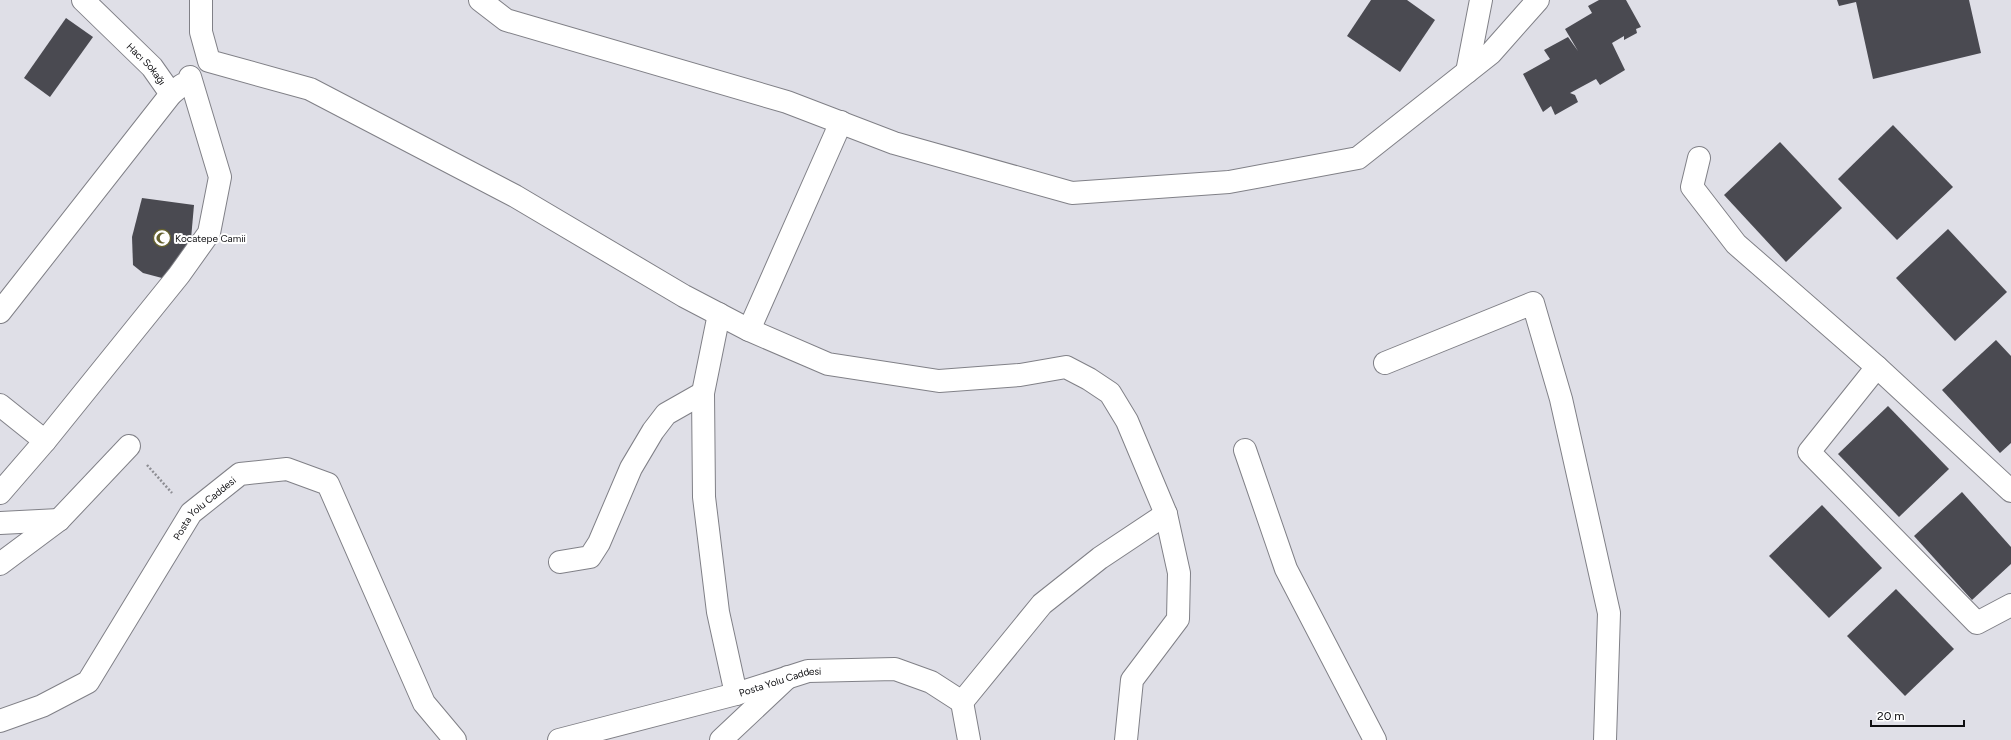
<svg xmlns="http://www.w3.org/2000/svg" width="2011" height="740" font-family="Figtree,sans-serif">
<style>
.building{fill:#4a4a51}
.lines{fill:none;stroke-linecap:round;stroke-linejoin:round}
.minor-casing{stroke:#808087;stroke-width:24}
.tertiary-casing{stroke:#808087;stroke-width:24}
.path{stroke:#8d8d93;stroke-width:2.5;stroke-dasharray:2 2;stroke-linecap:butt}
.minor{stroke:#fff;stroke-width:22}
.tertiary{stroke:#fff;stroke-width:22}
.labels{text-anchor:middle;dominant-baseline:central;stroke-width:4;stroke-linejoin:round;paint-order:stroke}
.street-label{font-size:10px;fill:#0e0e11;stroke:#fff}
.poi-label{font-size:10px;fill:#0e0e11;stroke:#fff;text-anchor:start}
</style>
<rect width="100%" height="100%" fill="#dfdfe7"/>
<g class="building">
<path d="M1371,0H1407L1435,20L1400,72L1347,36Z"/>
<path d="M1599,0H1626L1641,27L1636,29L1637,33L1624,40V36L1612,43L1625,70L1600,85L1596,79L1570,93L1575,95L1578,102L1555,115L1551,106L1543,112L1523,74L1550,59L1544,50L1568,37L1578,51L1565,29L1592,13L1588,6Z"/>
<path d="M1837,0H1969L1981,53L1873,79L1856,2L1839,6Z"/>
<path d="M66,18L93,37L50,97L24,78Z"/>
<path d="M1893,125L1953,187L1897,240L1838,179Z"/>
<path d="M1780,142L1842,208L1786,262L1724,195Z"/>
<path d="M142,198L194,205L191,239L176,265L162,278L143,273L133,265L132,237Z"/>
<path d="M1948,229L2007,292L1955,341L1896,278Z"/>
<path d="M1996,340L2011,356V443L2000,453L1942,390Z"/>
<path d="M1888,406L1949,469L1899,517L1838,454Z"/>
<path d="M1962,492L2011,547V564L1972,600L1914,536Z"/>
<path d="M1822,505L1882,568L1829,618L1769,556Z"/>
<path d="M1896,589L1954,649L1905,696L1847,636Z"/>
</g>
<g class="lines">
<g class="minor-casing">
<g id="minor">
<path id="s1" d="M83,0L152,67L171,94L182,85"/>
<path d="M201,0V32L209,61L310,89L515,196L684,296L749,330L828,364L939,381L1020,375L1066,367L1089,379L1110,393L1127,421L1166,514L1179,573L1178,619L1132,680L1126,740"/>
<path d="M480,0L506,20L787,102L894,143L1072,193L1229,182L1358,158L1491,53L1538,0"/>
<path d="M1467,72L1481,0"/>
<path d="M1699,158L1692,187L1736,244L1877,367L1809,452L1977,623L2011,605"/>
<path d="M0,312L171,94"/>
<path d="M719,314L703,393L704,497L718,612L736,694"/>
<path d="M749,330L841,122"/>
<path d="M1385,363L1533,303L1561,399L1609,613L1605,740"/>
<path d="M1877,367L2011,491"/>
<path d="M0,405L45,441L179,275L209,233L220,177L190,77"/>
<path d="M1245,450L1286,569L1375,740"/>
<path d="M0,493L45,441"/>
<path d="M0,523L59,520"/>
<path d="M560,562L590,557L599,543L631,468L653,431L666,414L703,393"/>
<path d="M0,564L59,520L129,446"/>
<path d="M962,702L1042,604L1100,558L1166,514"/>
<path d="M721,740L788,677"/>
</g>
</g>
<g class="tertiary-casing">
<g id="tertiary">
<path id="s2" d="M0,721L42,706L88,682L191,513L240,474L287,469L328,484L424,703L455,740"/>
<path id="s3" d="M559,740L736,694L808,671L895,669L931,682L962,702L969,740"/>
</g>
</g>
<path class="path" d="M147,465L172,493"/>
<use href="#minor" class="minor"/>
<use href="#tertiary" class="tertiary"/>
</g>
<defs>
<g id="mosque-ring" transform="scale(0.9)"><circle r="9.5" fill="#fff" stroke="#65612e" stroke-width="1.5"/><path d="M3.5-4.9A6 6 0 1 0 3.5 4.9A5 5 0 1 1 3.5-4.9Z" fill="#65612e"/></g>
</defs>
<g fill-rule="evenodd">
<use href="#mosque-ring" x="162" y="238"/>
</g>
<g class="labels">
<g class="street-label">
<text stroke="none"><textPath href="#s1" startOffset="90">Hacı Sokağı</textPath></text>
<text stroke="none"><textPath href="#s2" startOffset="307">Posta Yolu Caddesi</textPath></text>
<text stroke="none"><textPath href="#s3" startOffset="229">Posta Yolu Caddesi</textPath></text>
</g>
<g class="poi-label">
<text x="175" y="238">Kocatepe Camii</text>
</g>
</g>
<path d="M1871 720v6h93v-6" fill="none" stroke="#0e0e11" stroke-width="2"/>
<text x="1877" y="720" font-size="12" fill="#0e0e11" stroke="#ffffff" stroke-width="3" paint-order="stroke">20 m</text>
</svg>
